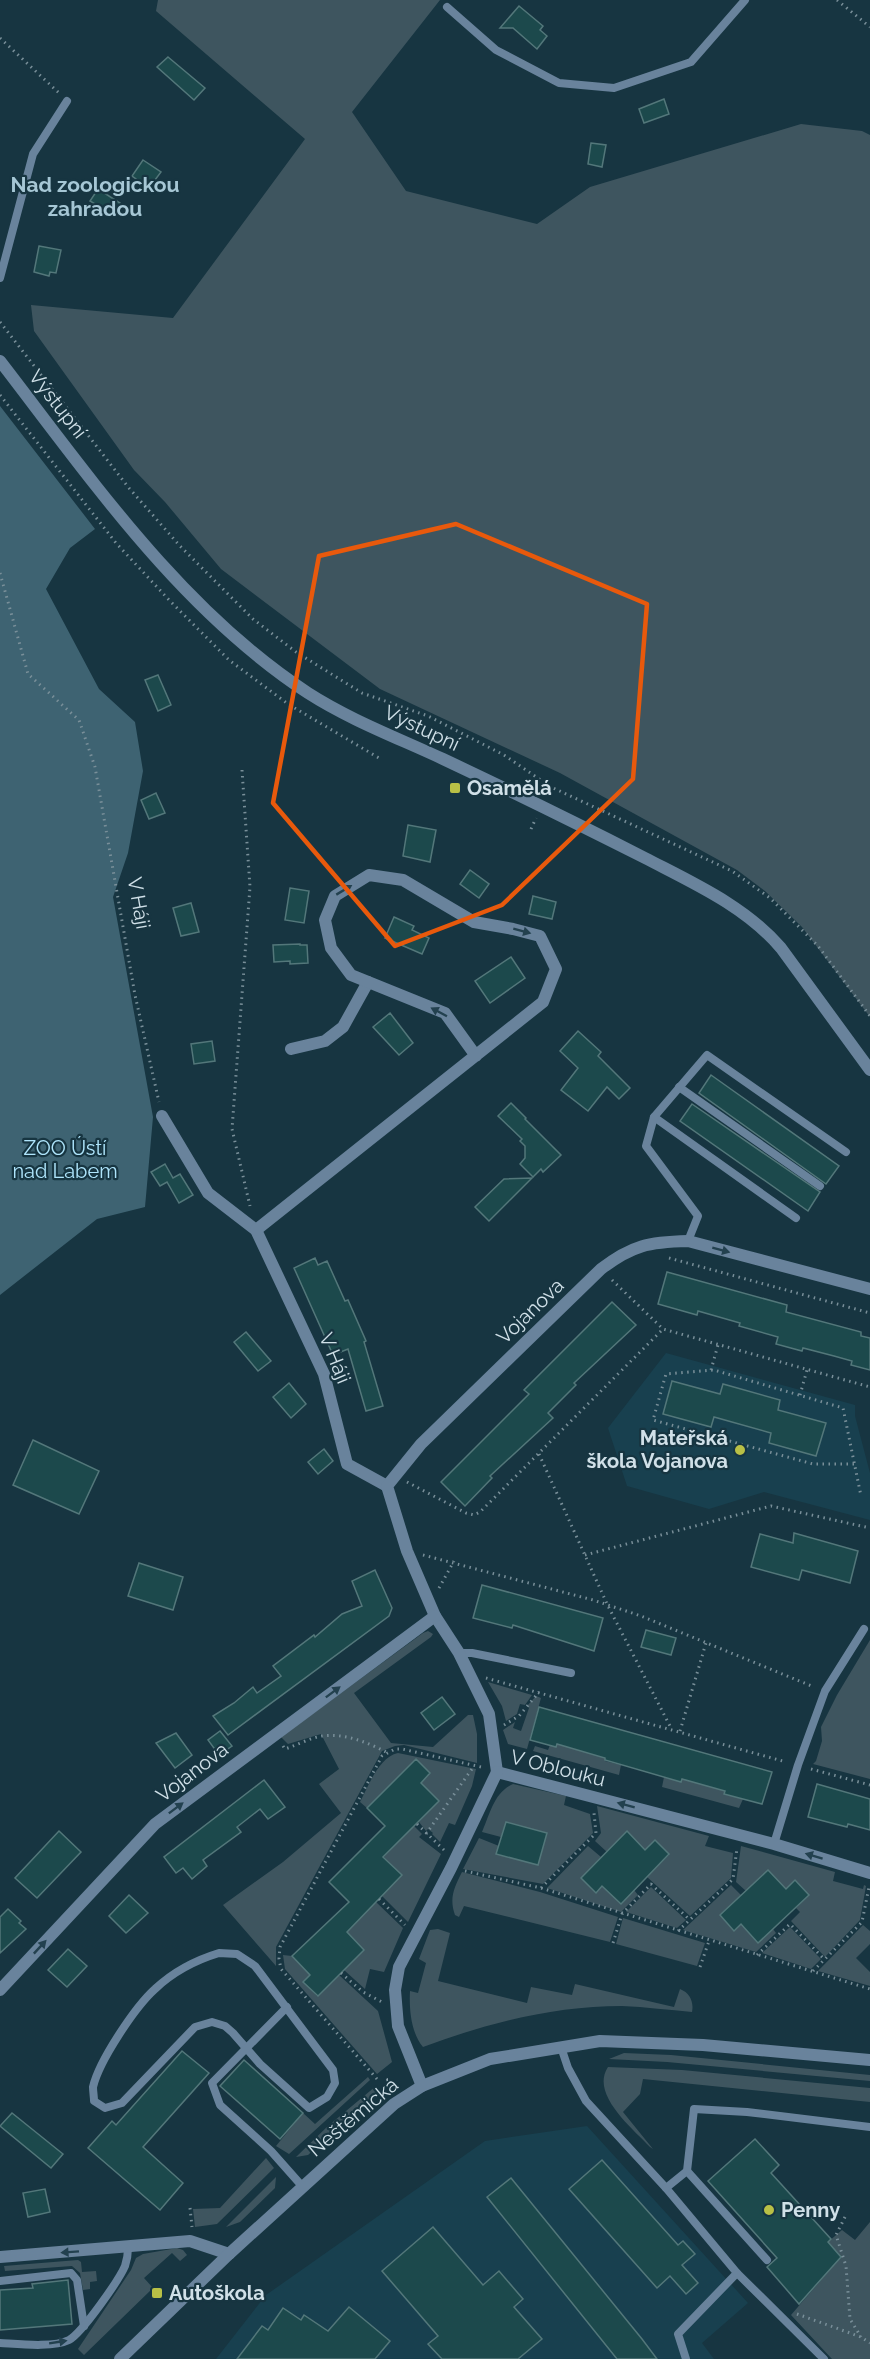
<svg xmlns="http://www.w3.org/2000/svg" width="870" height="2359" font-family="Raleway,sans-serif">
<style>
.built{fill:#18404f}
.green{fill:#3e555f}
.forest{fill:#3e6372}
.building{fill:#1c494c;stroke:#53777a;stroke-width:1.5}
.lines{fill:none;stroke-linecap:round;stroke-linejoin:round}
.path{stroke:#798f99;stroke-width:3;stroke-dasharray:1.5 4.5;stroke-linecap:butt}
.service{stroke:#69839c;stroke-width:8}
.minor{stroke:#69839c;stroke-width:12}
.tertiary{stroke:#69839c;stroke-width:12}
.oneway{fill:#23414f}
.marked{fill:none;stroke:#e8590c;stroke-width:4.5;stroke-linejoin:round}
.poi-dot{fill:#b9c046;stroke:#173541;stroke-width:2}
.labels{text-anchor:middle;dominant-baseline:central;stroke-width:4.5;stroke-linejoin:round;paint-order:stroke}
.street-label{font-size:20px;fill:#d0e0e8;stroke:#173541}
.poi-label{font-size:20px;font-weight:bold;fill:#d0e0e8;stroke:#173541;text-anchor:start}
.park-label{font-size:20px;fill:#afe5fc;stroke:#173541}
.neighbourhood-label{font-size:21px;font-weight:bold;fill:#a6c7d5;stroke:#173541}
</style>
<rect width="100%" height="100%" fill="#173541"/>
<g class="built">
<path d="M666,1353L855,1405V1416L870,1473V1520L764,1492L709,1509L627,1486L608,1428Z"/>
<path d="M587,2126L748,2303L702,2343L714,2359H216L266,2295L485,2141Z"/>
</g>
<g class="green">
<path d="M158,0H440L352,112L406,191L537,224L590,187L801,124L862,131L870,135V1017L802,927L765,891L737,870L560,773L380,689L221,569L165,502L134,470L34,331L31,305L173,318L305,139L156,11Z"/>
<path d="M428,1631L433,1634L431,1637L354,1693L391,1743L433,1747L468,1715H473L477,1734V1763L404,1745L395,1746L382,1751L276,1947V1966L223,1905L283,1862L341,1813L319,1784L339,1769L321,1734L288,1744L281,1737L423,1633Z"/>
<path d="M870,1640V1779L813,1764L816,1761L822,1741L821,1727L837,1695Z"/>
<path d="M488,1682L532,1695L525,1705L520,1704L517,1714L506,1721L502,1706Z"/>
<path d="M536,1696L541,1698L527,1749L508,1744L503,1730L515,1722L513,1728L521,1731L529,1708L527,1706Z"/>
<path d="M557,1744L605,1758V1761L621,1765L619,1775L533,1751L535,1746L548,1750L550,1745Z"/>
<path d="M398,1753L476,1769L472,1786L455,1825L449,1823L440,1842L432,1834L433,1833L428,1829L426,1831L419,1822L439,1801L421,1783L430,1773L416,1759L367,1808L360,1802C369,1785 379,1757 398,1753Z"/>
<path d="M664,1777L681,1782L682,1779L725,1791V1794L743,1799L739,1808L662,1787Z"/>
<path d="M513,1784L566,1796L564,1805L590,1814L593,1833L543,1884L463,1869L479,1838L499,1846L497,1854L538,1865L546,1833L506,1822L501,1837L482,1832C490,1814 494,1792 513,1784Z"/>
<path d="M597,1806L709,1836L705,1846L733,1853L731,1878L690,1916L647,1877L669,1855L655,1840L645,1850L627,1832L607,1852L595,1841L601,1833Z"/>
<path d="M414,1826L422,1834L419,1837L441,1854L408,1922L382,1896L402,1875L384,1857Z"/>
<path d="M588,1846L601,1857L581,1878L596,1893L602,1886L634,1890L638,1895L621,1912L547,1888Z"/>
<path d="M741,1846L835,1872L833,1881L863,1889L864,1885L866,1886L860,1920L825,1957L791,1921L800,1912L796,1908L809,1895L795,1881L786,1889L746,1891L736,1882Z"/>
<path d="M462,1872L540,1892L618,1917L610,1942L464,1906L459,1917L455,1915C449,1898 454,1888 462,1872Z"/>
<path d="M731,1885L741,1895L720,1915L734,1930L741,1924L758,1942L773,1929L776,1933L756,1952L683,1930Z"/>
<path d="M651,1887L686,1920L677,1928L626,1912Z"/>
<path d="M376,1902L403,1928L384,1972L370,1969L365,1989L344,1970L364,1950L347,1932Z"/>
<path d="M623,1918L705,1943L697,1966L616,1944Z"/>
<path d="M863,1925L870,1931V1944L856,1958L870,1972V1986L818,1971Z"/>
<path d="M790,1927L821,1959L811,1969L762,1953Z"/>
<path d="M438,1929L450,1933L438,1981L527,2003L531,1987L572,1995L575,1984L674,2007L680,1989C690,1993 694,2002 692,2012C669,2010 646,2007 622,2006C554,2006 487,2023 423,2047C411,2033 409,2009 410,1991L418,1993L426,1963L419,1959L430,1930Z"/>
<path d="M283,1955L292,1956L310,1975L303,1982L317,1996L339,1975L378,2011L392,2062L377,2074L285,1969Z"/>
<path d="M624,2053L671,2055L870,2075V2081L667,2062L609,2059Z"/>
<path d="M608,2067L682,2070L870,2088V2102L643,2079L640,2094L623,2112L653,2149L650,2147C632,2128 590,2094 608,2067Z"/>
<path d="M368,2077L370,2080L289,2154L276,2146L303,2113L315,2124Z"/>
<path d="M376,2086L381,2092L354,2112L308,2155L296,2157L328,2126Z"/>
<path d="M266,2158L274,2168L217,2224L195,2227L193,2209L220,2208Z"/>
<path d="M276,2177L275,2188L240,2222L226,2227Z"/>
<path d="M870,2222V2359H832L791,2315L841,2257L828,2242L842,2230L855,2240Z"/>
<path d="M177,2248L183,2250L187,2255L180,2261L172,2253L144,2278L153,2288L84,2355L78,2349L131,2270L136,2258L143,2254Z"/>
<path d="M78,2260L81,2262L82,2272L96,2271L97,2281L90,2282V2289L83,2290L80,2273L72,2266L5,2271L4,2266Z"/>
</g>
<path class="forest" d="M0,406L95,529L70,548L46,589L99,689L135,722L143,771L128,853L113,897L153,1117L145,1207L97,1219L0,1295Z"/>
<g class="building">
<path d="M519,6L543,26L540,30L547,36L537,49L513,28H500Z"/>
<path d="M168,57L205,88L194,100L157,67Z"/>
<path d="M664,99L669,114L644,123L639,109Z"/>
<path d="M591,143L606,145L602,167L588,164Z"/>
<path d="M143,160L161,172L149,188L132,176Z"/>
<path d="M98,189L120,203L113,215L90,201Z"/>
<path d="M39,246L61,250L56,273L50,272L49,276L34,272Z"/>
<path d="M158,675L171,705L158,711L145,680Z"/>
<path d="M156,793L165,813L149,819L141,800Z"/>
<path d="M408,825L436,830L430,862L403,856Z"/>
<path d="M470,870L489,884L479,898L460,884Z"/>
<path d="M290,888L309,891L304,923L285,920Z"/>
<path d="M533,896L556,902L552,919L529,914Z"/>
<path d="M191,903L199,932L181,936L173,908Z"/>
<path d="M394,917L414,926L412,930L429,938L422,954L385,938Z"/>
<path d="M300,944V945H307L308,963L290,964V961L274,962L273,945Z"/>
<path d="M511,957L525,978L490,1003L475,981Z"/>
<path d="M390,1013L413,1043L399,1055L373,1027Z"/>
<path d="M578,1031L601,1052L598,1056L630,1088L619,1099L607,1087L588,1111L561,1090L578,1068L560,1051Z"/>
<path d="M212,1041L215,1061L194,1064L191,1044Z"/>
<path d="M711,1075L839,1166L826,1184L699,1093Z"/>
<path d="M511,1103L526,1118L525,1119L561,1155L543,1172L541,1169L533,1177L520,1164L525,1158V1146L520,1141L522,1139L498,1116Z"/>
<path d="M692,1104L820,1192L808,1211L680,1121Z"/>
<path d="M165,1164L173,1178L180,1174L193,1195L179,1203L167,1182L160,1186L151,1172Z"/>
<path d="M532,1178L489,1221L475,1207L504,1179Z"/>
<path d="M315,1258L318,1265L327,1261L345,1301L348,1300L366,1341L364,1342L383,1406L366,1411L348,1349L333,1355L294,1268Z"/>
<path d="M667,1272L787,1305L786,1312L861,1332V1336L870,1338V1370L851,1365L852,1361L834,1356L803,1348L802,1351L776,1344L778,1337L739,1326L740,1323L698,1311L697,1315L658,1304Z"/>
<path d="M612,1302L636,1325L574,1383L576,1385L548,1413L553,1418L490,1476L492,1478L465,1506L441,1482L529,1394L524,1390Z"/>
<path d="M246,1332L271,1361L258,1371L234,1342Z"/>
<path d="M672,1381L720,1394L723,1384L780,1400L778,1410L826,1423L816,1456L769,1443L771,1433L714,1417L711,1427L663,1414Z"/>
<path d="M289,1383L306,1404L291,1418L273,1397Z"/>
<path d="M33,1440L99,1471L79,1514L13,1485Z"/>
<path d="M324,1449L333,1461L318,1474L308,1462Z"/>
<path d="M794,1533L858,1551L850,1583L802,1570L799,1580L751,1567L760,1534L793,1543Z"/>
<path d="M139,1563L183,1577L173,1610L128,1596Z"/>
<path d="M375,1570L392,1608L389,1616L228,1735L213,1716L234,1703L253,1687L257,1693L281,1676L273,1666L314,1635L315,1637L342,1614L362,1606L352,1581Z"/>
<path d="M482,1585L603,1618L594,1651L513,1625L512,1628L473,1618Z"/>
<path d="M646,1630L676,1638L671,1655L641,1647Z"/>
<path d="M442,1697L455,1714L434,1730L421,1713Z"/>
<path d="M539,1707L772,1772L762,1804L724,1794L725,1791L707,1786L682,1779L681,1782L605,1760V1758L557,1744L556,1747L530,1740Z"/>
<path d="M220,1731L232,1746L219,1755L208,1740Z"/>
<path d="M176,1733L192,1755L175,1768L156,1743Z"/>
<path d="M416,1759L430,1773L421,1783L439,1801L383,1857L402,1875L347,1932L364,1950L318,1996L303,1982L310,1975L292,1956L349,1902L329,1882L385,1826L367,1808Z"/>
<path d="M264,1780L285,1807L268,1819L260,1809L237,1827L241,1832L203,1860L207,1866L192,1879L183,1868L176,1873L164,1857Z"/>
<path d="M817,1784L870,1799V1830L848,1824L847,1827L808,1817Z"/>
<path d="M506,1822L547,1833L538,1865L496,1854Z"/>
<path d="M59,1831L81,1852L37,1898L15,1878Z"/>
<path d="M627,1831L645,1850L655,1840L669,1854L621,1904L602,1886L596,1893L581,1878Z"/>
<path d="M768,1870L786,1889L795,1880L809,1895L758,1943L741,1924L734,1931L720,1915Z"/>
<path d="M129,1895L148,1913L126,1933L109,1916Z"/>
<path d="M8,1909L21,1921L19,1923L26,1929L0,1953V1917Z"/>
<path d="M68,1949L87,1966L67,1987L48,1970Z"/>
<path d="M182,2051L209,2073L143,2147L183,2183L160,2210L88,2148L112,2121L116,2125Z"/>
<path d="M244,2060L303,2113L280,2139L220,2086Z"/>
<path d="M12,2113L63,2154L51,2168L0,2126Z"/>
<path d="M755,2139L779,2165L771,2173L831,2239L828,2242L841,2257L799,2304L767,2267L777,2258L708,2181Z"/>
<path d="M602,2160L678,2245L683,2241L695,2254L682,2265L698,2283L686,2294L670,2276L657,2288L569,2189Z"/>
<path d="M511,2178L642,2339L657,2359H617L487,2197Z"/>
<path d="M45,2189L50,2212L28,2217L23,2193Z"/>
<path d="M433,2227L483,2285L499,2271L523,2299L514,2307L542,2339L518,2359H442L428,2344L438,2336L382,2271Z"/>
<path d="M68,2280L72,2324L0,2330V2290L33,2288L32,2284Z"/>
<path d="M349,2307L390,2341L375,2359H237L262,2326L268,2330L283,2308L301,2320L304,2315L328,2331Z"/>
</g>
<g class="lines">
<g class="path">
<path d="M837,0L870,27"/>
<path d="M0,38L59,93"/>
<path d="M0,322L129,488L180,546L253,619L296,652L362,693L428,716L504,755L551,787L732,871L770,898L818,946L870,1016"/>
<path d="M0,395L116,543L171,602L229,660L288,704L379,758"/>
<path d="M0,573L28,674L79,720L95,767L135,995L159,1102"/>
<path d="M242,770L250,887L232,1129L250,1206"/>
<path d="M531,829L536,818"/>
<path d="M669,1258L870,1313"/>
<path d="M612,1280L663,1329L870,1387"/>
<path d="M711,1370L718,1345"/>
<path d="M800,1395L807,1370"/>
<path d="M539,1454L608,1606L671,1728"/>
<path d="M854,1464H813L653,1420L666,1374L714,1370L843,1408L861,1496"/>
<path d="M407,1482L466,1513L474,1515L480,1512L663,1329"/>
<path d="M423,1555L593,1600L641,1616L814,1687"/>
<path d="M585,1555L771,1506L870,1528"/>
<path d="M439,1588L454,1561"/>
<path d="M486,1678L786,1762"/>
<path d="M504,1725L519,1716L539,1692"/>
<path d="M680,1731L706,1643"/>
<path d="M283,1746L285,1749C297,1745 310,1738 322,1736C344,1733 367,1742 386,1752"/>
<path d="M811,1769L870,1785"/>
<path d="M417,1824L444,1850"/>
<path d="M426,1834L474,1766"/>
<path d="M465,1871L541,1888L870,1989"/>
<path d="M541,1888L596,1833L594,1813"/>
<path d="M379,1899L405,1925"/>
<path d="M678,1931L733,1879L737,1848"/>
<path d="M613,1943L622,1914L651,1884L690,1920"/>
<path d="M757,1955L790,1924L825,1960"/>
<path d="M700,1967L709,1941"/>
<path d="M813,1971L862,1922L869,1887"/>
<path d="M341,1973L363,1992L382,2002"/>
<path d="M377,2079L281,1969L279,1959L280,1947L382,1756L395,1749H402L481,1767"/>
<path d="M190,2208L192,2227"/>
<path d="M845,2217L836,2235L846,2266L850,2319L861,2337"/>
<path d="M797,2314L861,2337L870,2343"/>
</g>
<g class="service">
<path d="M447,7L496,50L559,83L614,88L691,62L745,0"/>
<path d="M0,278L33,154L67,101"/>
<path d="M679,1087L820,1186"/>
<path d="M654,1117L796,1218"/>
<path d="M688,1241L698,1216L646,1146L654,1117L707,1055L846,1152"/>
<path d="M459,1653H472L571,1673"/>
<path d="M774,1844L798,1765L825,1691L864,1629"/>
<path d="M219,1953L237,1954L255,1966L333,2070L335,2083L327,2097L309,2108L260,2064L233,2033L225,2026L212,2022L195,2027L122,2103L105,2108L94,2101C94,2097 93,2091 93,2087C99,2061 135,2007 155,1989C173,1972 196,1960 219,1953Z"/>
<path d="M287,2007L212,2083L220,2105L271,2151L302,2186"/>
<path d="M561,2047L568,2068L586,2101L666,2188L737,2273L678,2334L686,2359"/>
<path d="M687,2171L767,2260"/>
<path d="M666,2188L687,2171L694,2109L747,2112L870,2127"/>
<path d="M737,2273L824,2359"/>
<path d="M0,2281L71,2273L77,2280L84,2326"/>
<path d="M0,2343C18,2344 53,2348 69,2340C82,2333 119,2280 125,2266C127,2260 128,2254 128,2248"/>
</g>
<g class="minor">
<path d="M291,1049L325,1041L343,1027L368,982"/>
<path d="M162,1116L208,1193L256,1230L324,1374L347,1464L387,1486"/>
<path d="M256,1230L543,1002L556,969L540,936L513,929L474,922L403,880L369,875L335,896L325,920L331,948L351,975L445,1013L476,1056"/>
<path d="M497,1772L489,1714L459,1653L435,1616L407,1551L387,1486L421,1444L601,1269C632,1245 649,1242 688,1241L870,1289"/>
<path d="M497,1772L774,1844L870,1873"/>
<path d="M0,1990L155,1824L435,1616"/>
<path d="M422,2086L398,2026L395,1990L399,1967L451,1868L497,1772"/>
<path d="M0,2257L190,2241L229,2254"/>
</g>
<g class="tertiary">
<path d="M0,361C91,479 181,610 308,693C350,720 398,738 443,759C511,791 578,824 645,858C693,883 745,906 781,948L870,1070"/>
<path d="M120,2359L229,2254L394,2104L422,2086L490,2059L600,2041L703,2045L870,2060"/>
</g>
</g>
<defs><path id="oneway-solid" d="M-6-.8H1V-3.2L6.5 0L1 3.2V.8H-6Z" transform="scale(1.5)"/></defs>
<g class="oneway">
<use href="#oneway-solid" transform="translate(344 890) rotate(-31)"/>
<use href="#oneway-solid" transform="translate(522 931) rotate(15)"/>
<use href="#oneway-solid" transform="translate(439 1012) rotate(-152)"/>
<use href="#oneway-solid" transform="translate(721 1250) rotate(15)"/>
<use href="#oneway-solid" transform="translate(333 1692) rotate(-37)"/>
<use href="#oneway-solid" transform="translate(626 1805) rotate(-165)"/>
<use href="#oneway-solid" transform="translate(176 1808) rotate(-37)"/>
<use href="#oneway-solid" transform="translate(814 1856) rotate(-163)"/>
<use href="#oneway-solid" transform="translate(40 1947) rotate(-47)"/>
<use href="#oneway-solid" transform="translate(70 2252) rotate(176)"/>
<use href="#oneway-solid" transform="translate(58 2342) rotate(-9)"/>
</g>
<path class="marked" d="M456,524L647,604L633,779L502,905L395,946L273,803L319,556Z"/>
<g class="poi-dot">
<rect x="449" y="782" width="12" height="12" rx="3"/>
<circle cx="740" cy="1450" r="6"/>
<circle cx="769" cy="2210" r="6"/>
<rect x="151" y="2287" width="12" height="12" rx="3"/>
</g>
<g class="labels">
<g class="street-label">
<text transform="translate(58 404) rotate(52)">Výstupní</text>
<text transform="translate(422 728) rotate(25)">Výstupní</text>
<text transform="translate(139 903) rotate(80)">V Háji</text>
<text transform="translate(530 1311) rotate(-44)">Vojanova</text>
<text transform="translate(335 1358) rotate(68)">V Háji</text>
<text transform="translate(558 1768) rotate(14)">V Oblouku</text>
<text transform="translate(192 1772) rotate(-37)">Vojanova</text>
<text transform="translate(353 2117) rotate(-40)">Neštěmická</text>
</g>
<g class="poi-label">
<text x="467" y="788">Osamělá</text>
<text x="728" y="1438" text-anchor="end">Mateřská<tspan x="728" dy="23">škola Vojanova</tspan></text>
<text x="781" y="2210">Penny</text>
<text x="169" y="2293">Autoškola</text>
</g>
<g class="park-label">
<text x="65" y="1148">ZOO Ústí<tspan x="65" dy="23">nad Labem</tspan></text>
</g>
<g class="neighbourhood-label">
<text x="95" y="184">Nad zoologickou<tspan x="95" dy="24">zahradou</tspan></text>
</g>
</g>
</svg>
